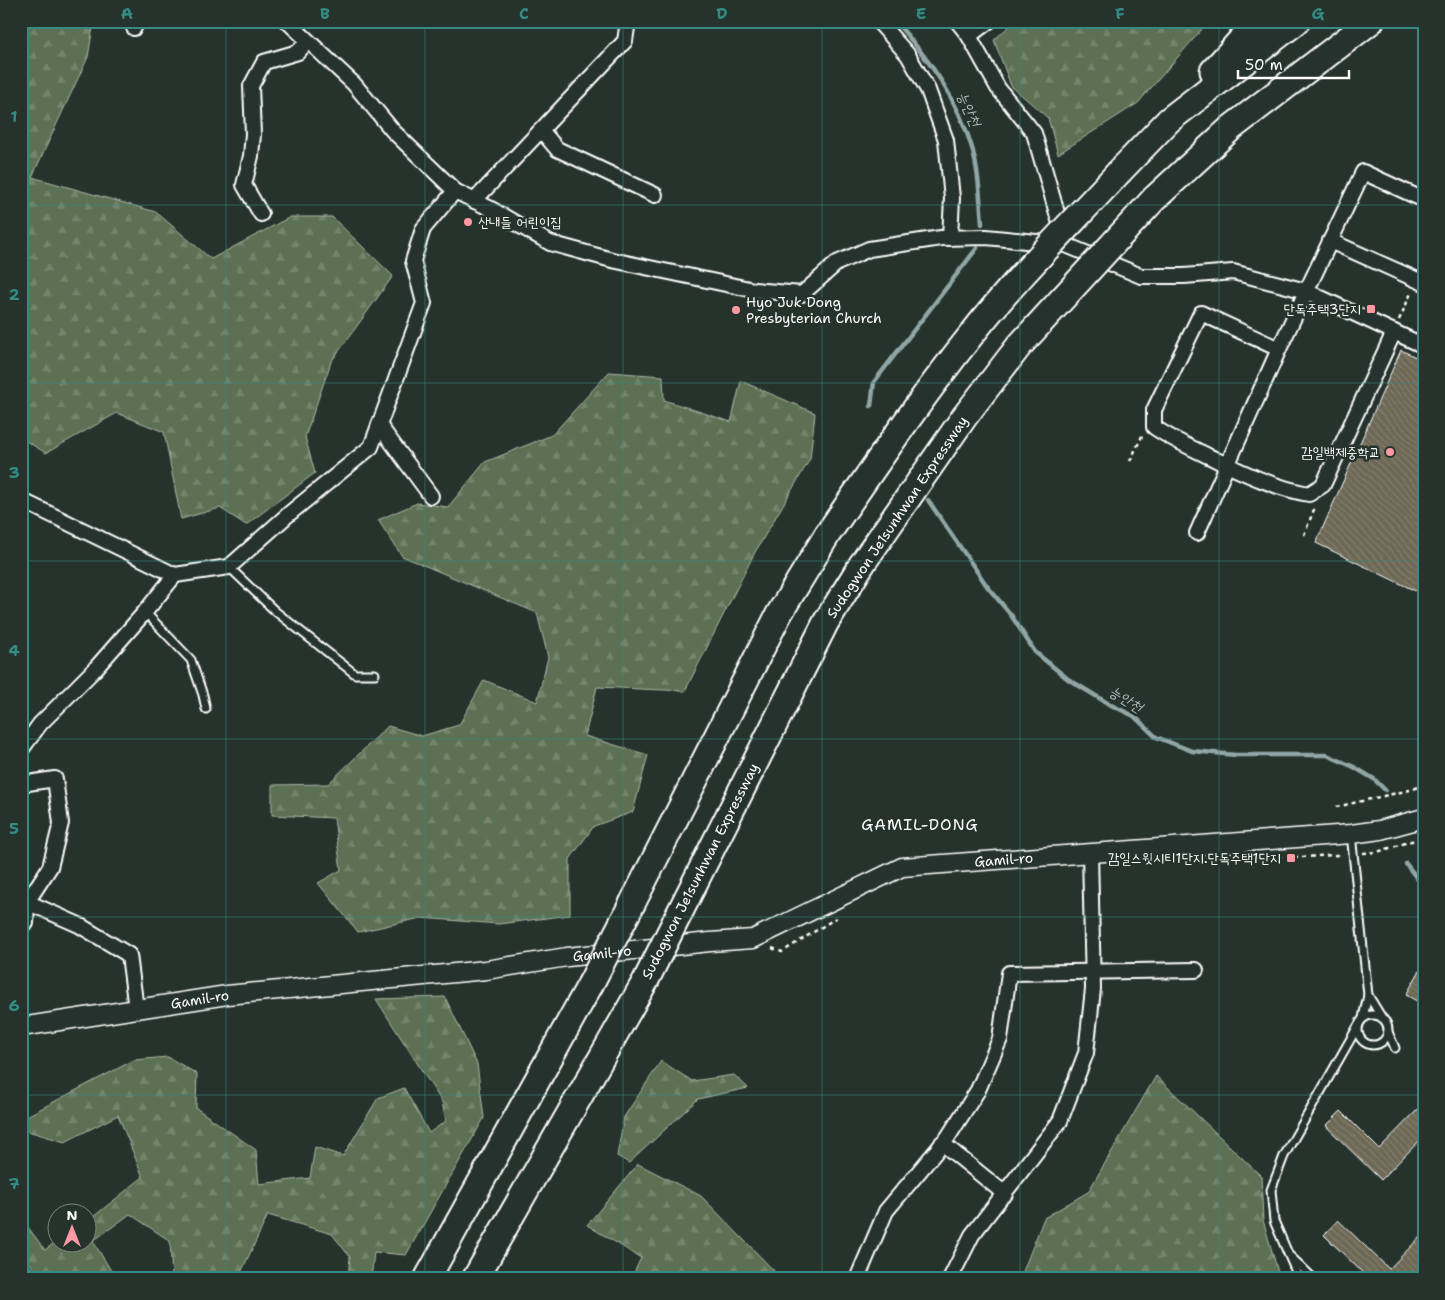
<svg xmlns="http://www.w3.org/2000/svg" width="1445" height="1300" font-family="'Shantell Sans','Poor Story',sans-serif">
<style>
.forest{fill:url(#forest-firs);stroke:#aeb8a8}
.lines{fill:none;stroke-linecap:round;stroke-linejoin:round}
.stream{stroke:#91a6a6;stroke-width:4.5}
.building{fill:url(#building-back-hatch);stroke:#fff}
.service-casing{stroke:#fff;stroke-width:11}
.minor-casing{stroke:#fff;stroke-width:18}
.tertiary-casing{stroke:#fff;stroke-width:21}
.motorway-casing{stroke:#fff;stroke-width:29}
.path{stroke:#fff;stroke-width:2.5;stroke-dasharray:4 4;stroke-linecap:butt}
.service{stroke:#26332d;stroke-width:7}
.minor{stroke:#26332d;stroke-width:14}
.tertiary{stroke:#26332d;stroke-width:18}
.motorway{stroke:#26332d;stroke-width:25}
.motorway-bridge-casing{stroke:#fff;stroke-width:29;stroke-linecap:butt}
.motorway-bridge{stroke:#26332d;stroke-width:25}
.grid{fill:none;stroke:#338b84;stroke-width:1;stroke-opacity:0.55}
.poi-dot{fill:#ff9aa2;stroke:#26332d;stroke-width:2}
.labels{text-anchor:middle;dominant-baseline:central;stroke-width:5;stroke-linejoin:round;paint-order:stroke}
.poi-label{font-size:14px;fill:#fff;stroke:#26332d;text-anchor:end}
.street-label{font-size:14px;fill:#fff;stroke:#26332d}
.water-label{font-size:15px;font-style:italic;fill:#acbcbc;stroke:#26332d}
.quarter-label{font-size:16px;letter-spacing:1px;fill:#fff;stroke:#26332d}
.neatline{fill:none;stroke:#338b84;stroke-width:2}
.grid-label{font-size:16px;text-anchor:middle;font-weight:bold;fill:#338b84}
</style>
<defs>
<pattern id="forest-firs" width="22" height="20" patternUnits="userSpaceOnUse" patternTransform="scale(1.25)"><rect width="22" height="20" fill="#5c7052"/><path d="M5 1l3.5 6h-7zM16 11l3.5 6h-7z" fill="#74856c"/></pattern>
<pattern id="building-back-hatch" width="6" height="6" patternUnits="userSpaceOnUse" patternTransform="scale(1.25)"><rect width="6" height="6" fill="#6d6855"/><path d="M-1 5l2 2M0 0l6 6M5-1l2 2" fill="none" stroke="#837f6e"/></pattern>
</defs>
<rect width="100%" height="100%" fill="#26332d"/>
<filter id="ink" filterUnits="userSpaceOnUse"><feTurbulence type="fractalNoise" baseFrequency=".02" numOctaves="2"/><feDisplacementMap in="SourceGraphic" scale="10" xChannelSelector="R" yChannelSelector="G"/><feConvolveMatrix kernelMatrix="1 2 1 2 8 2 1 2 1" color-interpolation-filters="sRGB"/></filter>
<g filter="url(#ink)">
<g class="forest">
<path d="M21,21H94L88,57L32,177L156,212L211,259L290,217H332L393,276L331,362L305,437L315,473L246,525L220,508L181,519L164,432L117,413L46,453L21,438Z"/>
<path d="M1015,21H1209L1138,103L1058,154L1048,118L1011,86L994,40Z"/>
<path d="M609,372L663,376L664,400L731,422L741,381L815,413L810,459L754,554L685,691L597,687L585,736L648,755L633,812L594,826L570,859V915L499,924L421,918L358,932L318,883L341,870L334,818L272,815V785L328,784L388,726L422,736L459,725L484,680L537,702L548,657L537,613L402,556L378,520L417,503L448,507L485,462L552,435Z"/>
<path d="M445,997L477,1064L484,1118L406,1255L374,1252L371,1279H348L350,1257L332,1234L268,1215L238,1279H172L170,1241L130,1214L93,1241L116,1279H42L21,1252V1218L45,1250L57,1241L88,1242V1221L143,1177L118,1115L65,1142L21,1129V1119L134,1060L168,1057L197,1074L196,1108L256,1150L259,1184L310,1178L315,1147L343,1156L378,1098L404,1088L429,1133L446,1121L442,1102L376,999Z"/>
<path d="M661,1061L692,1081L734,1075L748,1088L698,1099L629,1163L617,1156L624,1117Z"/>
<path d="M1156,1076L1261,1176L1263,1220L1280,1279H1020L1044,1218L1088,1192Z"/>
<path d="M638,1164L701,1196L782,1279H631L641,1258L587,1225Z"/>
</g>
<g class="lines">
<g class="stream">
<path d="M895,21C928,58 958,99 972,148C979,172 980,199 982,224"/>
<path d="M871,406L874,382L977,248"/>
<path d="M928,500L987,586L1011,615L1035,652L1068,679L1109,704L1134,716L1156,737L1192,751L1236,755H1327L1354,767L1374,779L1385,790"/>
<path d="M1406,864L1424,887"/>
</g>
</g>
<g class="building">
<path d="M1401,350L1424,361V595L1316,543Z"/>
<path d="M1424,963V1005L1406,995Z"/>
<path d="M1424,1103V1136L1381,1180L1326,1126L1341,1111L1379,1149Z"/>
<path d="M1338,1220L1389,1269L1424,1233V1266L1412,1279H1369L1324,1235Z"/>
</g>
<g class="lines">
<g class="service-casing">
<g id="service">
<path d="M229,567L275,611L355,674H375"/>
<path d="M145,612L191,660L203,695L206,709"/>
<path d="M1351,834L1368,995L1363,1018"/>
<path d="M1368,995L1382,1018"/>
<circle cx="1373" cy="1030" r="15"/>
<path d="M1388,1032L1395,1048"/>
<path d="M1291,1257L1314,1279"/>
<path d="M1299,1279L1274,1221L1271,1190L1284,1156L1358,1026"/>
</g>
</g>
<g class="minor-casing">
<g id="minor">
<path d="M287,21L354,84L393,131L455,191L491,209L550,243L612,260L754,290L802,294L837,263L869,249L941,238L986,237L1066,245L1141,276H1184L1233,272L1306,291L1424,346"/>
<path d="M878,21L908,55L928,90L946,140L952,198L950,238"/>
<path d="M957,21L969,36L998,88L1034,133L1063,234"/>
<path d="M134,28L136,21"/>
<path d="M969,36L989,21"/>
<path d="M541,130L557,149L655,195"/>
<path d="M474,201L625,41L628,21"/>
<path d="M261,214L244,185L251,156L253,134L251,86L264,62L298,52L308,41"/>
<path d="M1330,241L1424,283"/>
<path d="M1279,349L1201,313L1154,410V427C1171,439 1190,447 1208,456C1240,471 1274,488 1309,494L1323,485L1394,332"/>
<path d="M379,425L431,496"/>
<path d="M21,500L175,575L229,567L290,513L371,447L424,303L413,261L423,229L455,191"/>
<path d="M1197,533L1279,349L1363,172L1424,200"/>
<path d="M21,750L40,724L95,669L145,612L175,575"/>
<path d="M21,784L55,779L61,823L50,867L27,902L79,925L129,955L136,1009"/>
<path d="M21,891L27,902L26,923L21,926"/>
<path d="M942,1143L1005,1194"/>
<path d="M21,1270L28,1279"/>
<path d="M857,1279L886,1211L948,1137L978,1090L1000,1039L1009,973L1196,970"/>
<path d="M950,1279L972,1235L1060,1121L1086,1053L1093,989L1090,852"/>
</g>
</g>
<g class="tertiary-casing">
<g id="tertiary">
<path id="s1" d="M21,1027L227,995L486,970L567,957L710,942L753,939L902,867L1351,834L1380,830L1424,818"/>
</g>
</g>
<g class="motorway-casing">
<g id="motorway">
<path d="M1213,71L1258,21"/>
<path d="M1120,171L1169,120L1297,21"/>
<path d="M1154,199L1231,128L1371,21"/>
<path d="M687,898L826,622L862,564"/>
<path d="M633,902L779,614L827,535"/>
<path d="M427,1279L590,985"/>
<path d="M475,1279L646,980"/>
</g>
</g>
<g class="path">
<path d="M1399,320L1412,291"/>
<path d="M1130,461L1143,434"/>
<path d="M1304,535L1315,507"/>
<path d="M1336,807L1414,789L1424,784"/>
<path d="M1363,853L1377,852L1424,837"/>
<path d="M1278,856C1299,859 1321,855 1342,855"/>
<path d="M772,948L782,952L836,918"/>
</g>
<use href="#service" class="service"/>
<use href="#minor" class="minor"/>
<use href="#tertiary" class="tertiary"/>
<use href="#motorway" class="motorway"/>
<g class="motorway-bridge-casing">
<g id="motorway-bridge">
<path d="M827,535C874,467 920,399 972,334C1017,277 1070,225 1120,171"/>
<path d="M862,564L965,416L1019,346L1154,199"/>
<path d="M646,980L687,898"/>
<path d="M590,985L633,902"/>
</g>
</g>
<use href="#motorway-bridge" class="motorway-bridge"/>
</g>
</g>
<path class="grid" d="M226,21V1279M425,21V1279M623,21V1279M822,21V1279M1020,21V1279M1219,21V1279M21,205H1424M21,383H1424M21,561H1424M21,739H1424M21,917H1424M21,1095H1424"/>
<g class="poi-dot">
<circle cx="468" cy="222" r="5"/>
<rect x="1366" y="304" width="10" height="10" rx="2.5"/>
<circle cx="736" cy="310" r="5"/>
<circle cx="1390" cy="452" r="5"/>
<rect x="1286" y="853" width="10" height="10" rx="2.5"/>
</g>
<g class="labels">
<g class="poi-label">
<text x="478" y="222" text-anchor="start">산내들 어린이집</text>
<text x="746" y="302" text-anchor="start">Hyo Juk Dong<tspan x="746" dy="16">Presbyterian Church</tspan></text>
<text x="1361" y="309">단독주택3단지</text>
<text x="1380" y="452">감일백제중학교</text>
<text x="1281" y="858">감일스윗시티1단지.단독주택1단지</text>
</g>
<g class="street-label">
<text transform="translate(897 517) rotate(-56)">Sudogwon Je1sunhwan Expressway</text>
<text stroke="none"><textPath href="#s1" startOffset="1005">Gamil-ro</textPath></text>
<text transform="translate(700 871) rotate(-63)">Sudogwon Je1sunhwan Expressway</text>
<text stroke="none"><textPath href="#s1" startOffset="586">Gamil-ro</textPath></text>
<text stroke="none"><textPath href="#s1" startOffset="181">Gamil-ro</textPath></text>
</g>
<g class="water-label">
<text transform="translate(969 109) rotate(66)">능안천</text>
<text transform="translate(1126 699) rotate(32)">능안천</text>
</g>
<g class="quarter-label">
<text x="920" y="824">GAMIL-DONG</text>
</g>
</g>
<rect width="1445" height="1300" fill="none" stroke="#26332d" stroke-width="55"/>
<g transform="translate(72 1228)"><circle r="24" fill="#26332d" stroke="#7d8581"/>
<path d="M0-4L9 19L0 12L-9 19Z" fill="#ff9aa2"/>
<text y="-8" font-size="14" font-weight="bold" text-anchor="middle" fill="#ffffff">N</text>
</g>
<path d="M1238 70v8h111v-8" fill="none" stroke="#ffffff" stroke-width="2.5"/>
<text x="1245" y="70" font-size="15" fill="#ffffff" stroke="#26332d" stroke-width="4" paint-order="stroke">50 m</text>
<rect x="28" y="28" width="1390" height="1244" class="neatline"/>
<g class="grid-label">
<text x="127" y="19">A</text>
<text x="325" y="19">B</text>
<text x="524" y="19">C</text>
<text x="722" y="19">D</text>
<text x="921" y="19">E</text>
<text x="1120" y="19">F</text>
<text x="1318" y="19">G</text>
<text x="14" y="122">1</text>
<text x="14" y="300">2</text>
<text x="14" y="478">3</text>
<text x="14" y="656">4</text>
<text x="14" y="834">5</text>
<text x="14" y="1011">6</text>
<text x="14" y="1189">7</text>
</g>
</svg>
